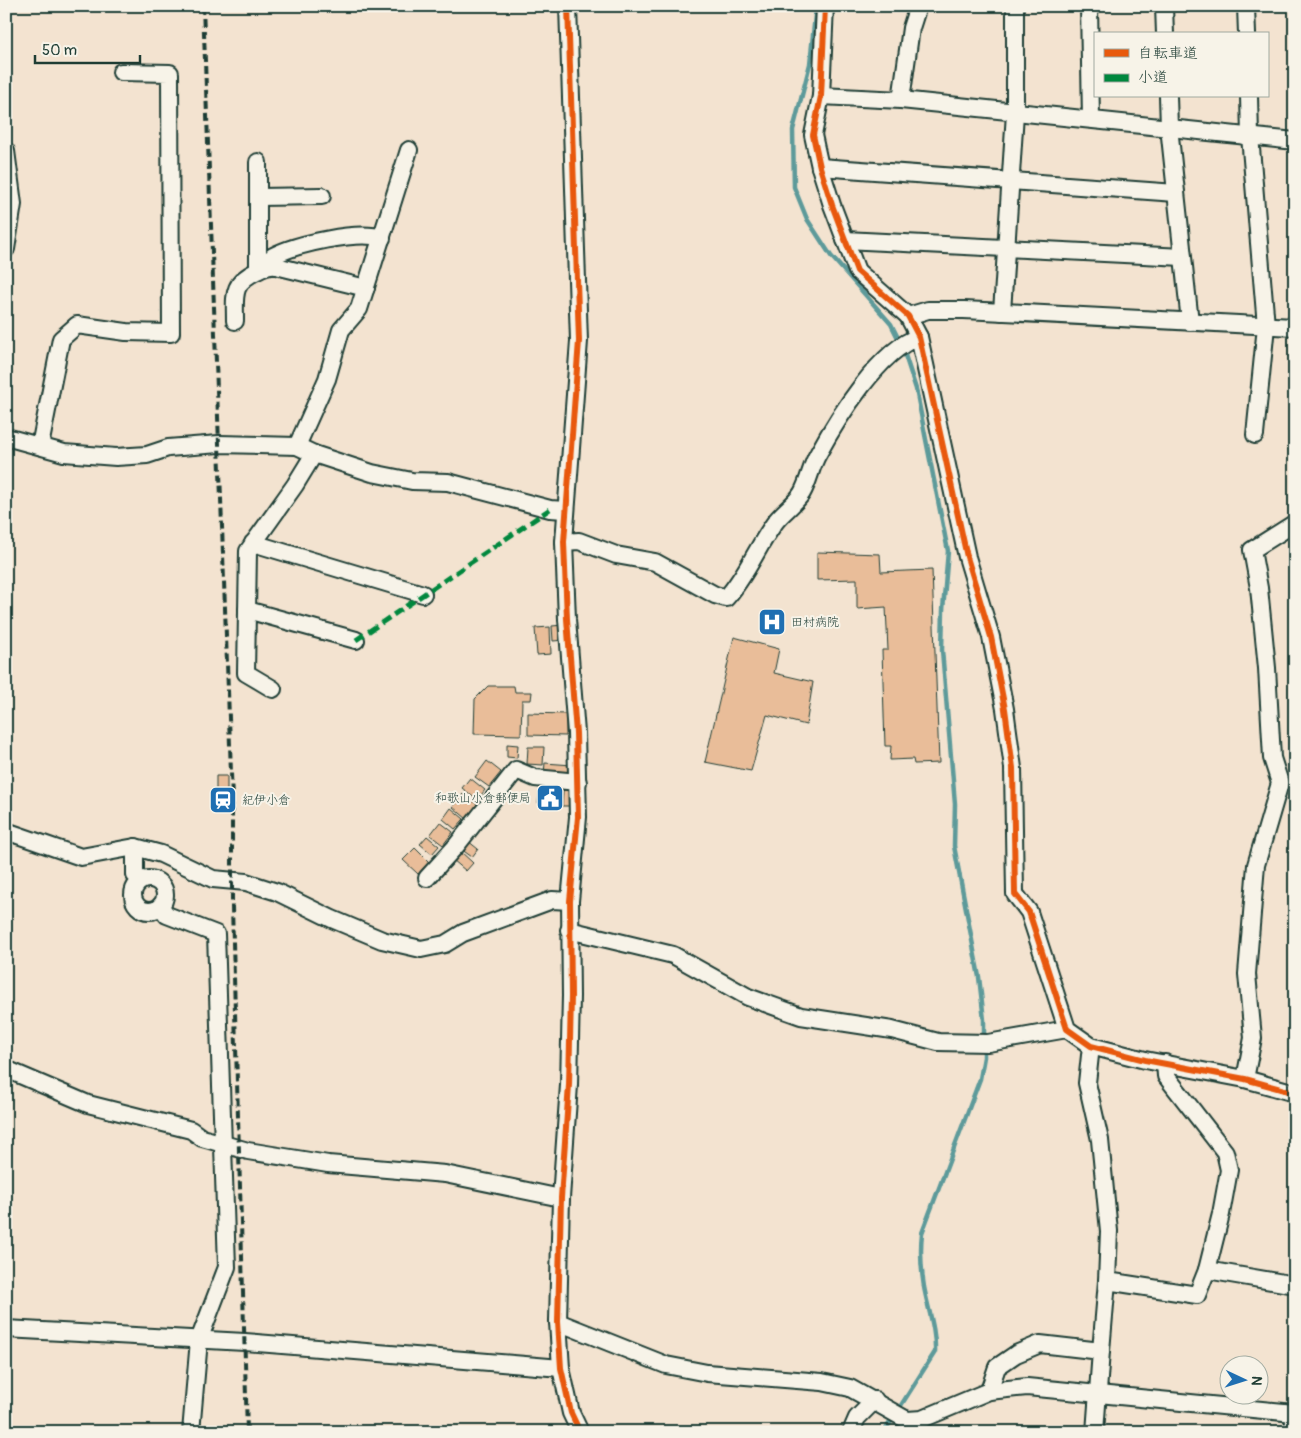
<svg xmlns="http://www.w3.org/2000/svg" width="1301" height="1438" font-family="Pangolin,'Klee One',sans-serif">
<style>
.lines{fill:none;stroke-linecap:round;stroke-linejoin:round}
.stream{stroke:#5d9a9a;stroke-width:4.5}
.building{fill:#e9bd99;stroke:#1f3d34}
.minor-casing{stroke:#1f3d34;stroke-width:20}
.minor{stroke:#f7f3e8;stroke-width:16}
.rail{stroke:#1f3d34;stroke-width:4;stroke-dasharray:8 4;stroke-linecap:butt}
.quiet{stroke:#00873e;stroke-width:5;stroke-dasharray:10 5;stroke-linecap:butt}
.cycleway-casing{stroke:#f7f3e8;stroke-width:9}
.cycleway{stroke:#e8590c;stroke-width:6}
.labels{text-anchor:middle;dominant-baseline:central;stroke-width:4;stroke-linejoin:round;paint-order:stroke}
.poi-label{font-size:12px;fill:#1f3d34;stroke:#f7f3e8;text-anchor:start}
</style>
<rect width="100%" height="100%" fill="#f3e3d0"/>
<filter id="ink" filterUnits="userSpaceOnUse"><feTurbulence type="fractalNoise" baseFrequency=".02" numOctaves="2"/><feDisplacementMap in="SourceGraphic" scale="10" xChannelSelector="R" yChannelSelector="G"/><feConvolveMatrix kernelMatrix="1 2 1 2 8 2 1 2 1" color-interpolation-filters="sRGB"/></filter>
<g filter="url(#ink)">
<g class="lines">
<g class="stream">
<path d="M816,6L810,64L793,130L794,187L807,219L831,256L891,324L900,342"/>
<path d="M884,1432L935,1352C936,1330 928,1309 924,1287C921,1268 920,1251 922,1233L980,1079L984,1057V1020L979,977L954,846L955,804L942,650L943,610L948,551L916,389L903,349"/>
</g>
</g>
<g class="building">
<path d="M817,552L880,554L881,572L932,570L939,763L914,764L913,759L890,760L891,746H885L882,650H888L886,607L857,609V579L817,580Z"/>
<path d="M563,625L565,640L553,641L552,626Z"/>
<path d="M550,627L551,654L537,655L535,628Z"/>
<path d="M734,637L779,649L774,673L813,682L806,725L767,715L751,771L705,762Z"/>
<path d="M488,686H514L515,692H532L531,700H522L521,735L474,734L475,699Z"/>
<path d="M528,713L566,714V736L528,735Z"/>
<path d="M507,744L518,745L517,758L507,757Z"/>
<path d="M528,747H544L543,765L527,764Z"/>
<path d="M487,761L501,772L489,787L475,777Z"/>
<path d="M545,763L572,765L571,776L544,774Z"/>
<path d="M216,776H227V808L216,807Z"/>
<path d="M470,778L485,790L477,800L462,788Z"/>
<path d="M563,790L573,791L571,806H562Z"/>
<path d="M539,792L561,793L560,804L538,803Z"/>
<path d="M463,794L478,805L467,819L453,807Z"/>
<path d="M451,808L464,819L455,829L443,819Z"/>
<path d="M440,822L453,832L443,845L430,835Z"/>
<path d="M427,836L439,846L432,854L420,844Z"/>
<path d="M468,841L478,849L472,857L461,849Z"/>
<path d="M415,848L429,862L418,874L403,860Z"/>
<path d="M460,851L473,863L466,871L453,860Z"/>
</g>
<g class="lines">
<g class="minor-casing">
<g id="minor">
<path d="M568,6L579,341L564,542L567,619L576,733L578,817L570,901L571,996L569,1085L561,1198L558,1322L561,1368L571,1413L580,1432"/>
<path d="M825,6L821,96L813,135L820,167L832,205L857,271L908,316L919,337L967,557L991,637L1005,709L1013,768L1015,894L1029,912L1067,1029L1091,1046L1145,1060L1245,1079L1295,1093"/>
<path d="M1089,6L1091,119"/>
<path d="M1164,6L1165,34"/>
<path d="M1246,6L1247,34"/>
<path d="M821,96L901,100L1295,141"/>
<path d="M1168,96L1169,127L1190,322"/>
<path d="M1249,96L1250,136L1266,326L1255,435"/>
<path d="M901,100L911,28L918,6"/>
<path d="M6,151L13,204L6,249"/>
<path d="M820,167L1176,193"/>
<path d="M259,197L322,196"/>
<path d="M845,240L1183,257"/>
<path d="M268,266L273,256C296,244 358,230 382,238"/>
<path d="M258,270V162"/>
<path d="M1002,312L1015,113V6"/>
<path d="M908,316L928,310H964L1295,327"/>
<path d="M235,321C235,296 231,283 257,271C263,268 269,265 276,266L366,288"/>
<path d="M6,437L64,453L116,457L147,455L168,448L219,444L297,446L314,454L372,473L412,481L448,482L550,509L565,510"/>
<path d="M40,446L61,339L77,325L126,332L171,333L170,73L121,72"/>
<path d="M297,446L327,379L341,330L359,309L409,150"/>
<path d="M564,542L579,541L616,555L655,562L715,595L726,598C747,575 758,545 776,521C784,511 796,503 802,493C809,481 811,466 818,454C837,419 880,349 919,337"/>
<path d="M253,543L423,594"/>
<path d="M247,610L356,640"/>
<path d="M273,689L246,673L248,551L295,485L314,454"/>
<path d="M6,831L81,857L135,847L161,854L213,879L246,882L277,892L332,919L382,940L421,949L445,944L463,933L552,900L570,901"/>
<path d="M135,847V875L142,880"/>
<path d="M427,878L456,846L516,770L535,778L578,782"/>
<circle cx="149" cy="895" r="16"/>
<path d="M160,906L167,915L216,934L227,1267L199,1340L191,1432"/>
<path d="M569,930L673,955L748,997L801,1016L892,1030L938,1042L988,1043L1067,1029"/>
<path d="M1091,1046L1087,1083L1100,1140L1109,1231L1107,1281"/>
<path d="M1165,1063L1166,1076L1225,1152L1229,1170L1221,1214L1207,1270"/>
<path d="M6,1069L88,1104L191,1130L202,1138L248,1151L328,1164L445,1174L561,1198"/>
<path d="M1245,1079L1253,1038L1247,974L1256,865L1280,783L1272,758L1267,668L1259,588L1252,550L1295,523"/>
<path d="M558,1322L666,1365L707,1373L822,1382L850,1388L907,1420L922,1419L989,1391L1027,1387L1294,1413"/>
<path d="M6,1329L245,1342L561,1368"/>
<path d="M989,1391L997,1367L1016,1354L1040,1344L1101,1351L1107,1281L1197,1295L1207,1270L1295,1285"/>
<path d="M851,1432L857,1418L875,1400"/>
<path d="M1095,1432L1101,1351"/>
<path d="M1293,1432L1295,1411"/>
</g>
</g>
<use href="#minor" class="minor"/>
<path class="rail" d="M203,6L232,800V907L247,1432"/>
<path class="quiet" d="M356,640L550,509"/>
<g class="cycleway-casing">
<g id="cycleway">
<path d="M568,6L579,341L564,542L567,619L576,733L578,817L570,901L571,996L569,1085L561,1198L558,1322L561,1368L571,1413L580,1432"/>
<path d="M825,6L821,96L813,135L820,167L832,205L857,271L908,316L919,337L967,557L991,637L1005,709L1013,768L1015,894L1029,912L1067,1029L1091,1046L1145,1060L1245,1079L1295,1093"/>
</g>
</g>
<use href="#cycleway" class="cycleway"/>
</g>
</g>
<defs>
<g id="hospital-square" transform="scale(1.4375)"><rect x="-9" y="-9" width="18" height="18" rx="4" fill="#1f6fb2" stroke="#f7f3e8"/><path d="M-5-5h3v3.5h4V-5h3V5h-3V1.5h-4V5h-3Z" fill="#fff"/></g>
<g id="civic-square" transform="scale(1.4375)"><rect x="-9" y="-9" width="18" height="18" rx="4" fill="#1f6fb2" stroke="#f7f3e8"/><path d="M-.6-6.5H3V-4.5H.6V-3L4-1V1h2V6H-6V1h2V-1L-.6-3ZM-1.2 2.5V6h2.4V2.5Z" fill="#fff"/></g>
<g id="station-square" transform="scale(1.4375)"><rect x="-9" y="-9" width="18" height="18" rx="4" fill="#1f6fb2" stroke="#f7f3e8"/><path d="M-3-6H3Q5-6 5-4V2Q5 4 3 4L4.5 6H3L1.5 4h-3L-3 6H-4.5L-3 4Q-5 4-5 2V-4Q-5-6-3-6ZM-3.5-4v3h7v-3ZM-3.5 1v1.5H-2V1ZM2 1v1.5H3.5V1Z" fill="#fff"/></g>
</defs>
<g fill-rule="evenodd">
<use href="#hospital-square" x="772" y="622"/>
<use href="#civic-square" x="550" y="798"/>
<use href="#station-square" x="223" y="800"/>
</g>
<g class="labels">
<g class="poi-label">
<text x="791" y="622">田村病院</text>
<text x="531" y="798" text-anchor="end">和歌山小倉郵便局</text>
<text x="242" y="800">紀伊小倉</text>
</g>
</g>
<rect width="1301" height="1438" fill="none" stroke="#f7f3e8" stroke-width="25"/>
<rect x="12" y="12" width="1276" height="1413" fill="none" stroke="#1f3d34" stroke-width="2" filter="url(#ink)"/>
<rect x="1094" y="32" width="175" height="65" fill="#f7f3e8" stroke="#a1aaa0"/>
<rect x="1104" y="49" width="25" height="8" fill="#e8590c" stroke="#a1aaa0"/>
<text x="1138" y="58" font-size="15" fill="#1f3d34">自転車道</text>
<rect x="1104" y="74" width="25" height="8" fill="#00873e" stroke="#a1aaa0"/>
<text x="1138" y="82" font-size="15" fill="#1f3d34">小道</text>
<g transform="translate(1244 1380) rotate(94)"><circle r="24" fill="#f7f3e8" stroke="#a1aaa0"/>
<path d="M0-4L9 19L0 12L-9 19Z" fill="#1f6fb2"/>
<text y="-8" font-size="14" font-weight="bold" text-anchor="middle" fill="#1f3d34">N</text>
</g>
<path d="M35 55v8h105v-8" fill="none" stroke="#1f3d34" stroke-width="2.5"/>
<text x="42" y="55" font-size="15" fill="#1f3d34" stroke="#f7f3e8" stroke-width="4" paint-order="stroke">50 m</text>
</svg>
